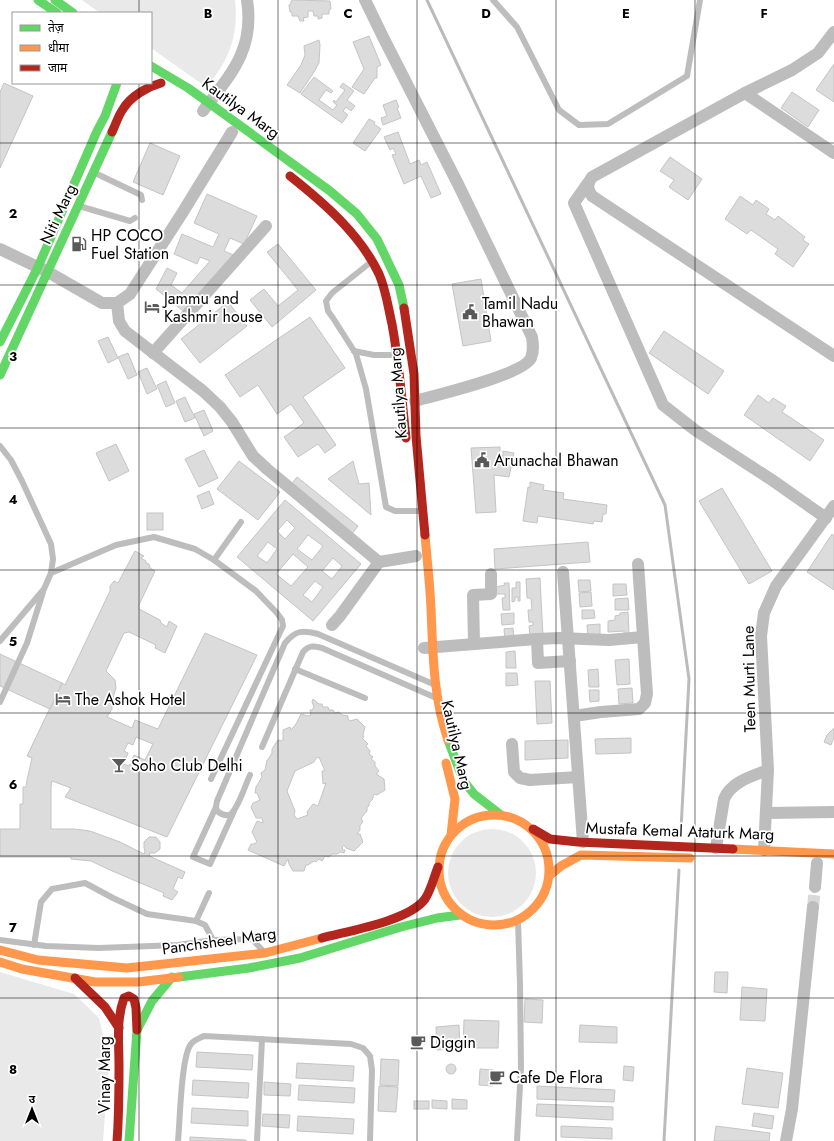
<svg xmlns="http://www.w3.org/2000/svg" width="834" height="1141" font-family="Jost,'Noto Sans Devanagari',sans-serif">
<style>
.green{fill:#e9e9e9}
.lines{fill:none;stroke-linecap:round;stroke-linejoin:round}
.stream{stroke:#bbb;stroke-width:3}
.building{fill:#dcdcdc;stroke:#c4c4c4;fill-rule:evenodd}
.street-tunnel{stroke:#d9d9d9;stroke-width:12;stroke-dasharray:12 6;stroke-linecap:butt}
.lane{stroke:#bdbdbd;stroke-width:6}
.street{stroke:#bdbdbd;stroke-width:12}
.fast{stroke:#63d668;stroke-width:9}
.slow{stroke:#ff974d;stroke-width:9}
.jam{stroke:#b3261e;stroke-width:9}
.grid{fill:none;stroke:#000;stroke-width:1;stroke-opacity:0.55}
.labels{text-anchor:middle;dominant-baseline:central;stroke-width:3.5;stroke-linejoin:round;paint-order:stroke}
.street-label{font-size:16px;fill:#000;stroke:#fff}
.poi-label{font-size:16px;fill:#000;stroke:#fff;text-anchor:start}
.grid-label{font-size:13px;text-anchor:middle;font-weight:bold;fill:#000;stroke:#fff;stroke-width:3.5;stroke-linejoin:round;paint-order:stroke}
</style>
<rect width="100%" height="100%" fill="#fff"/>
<g class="green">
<path d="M82,0H235C239,34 229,62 206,87L151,48V13H100Z"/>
<circle cx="492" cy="873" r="44"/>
<path d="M0,972L74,994L99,1018L109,1061L103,1141H0Z"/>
</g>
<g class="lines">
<g class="stream">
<path d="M427,0L665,505L689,679L681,829"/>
<path d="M664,1141L679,870"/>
</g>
</g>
<g class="building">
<path d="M293,0L330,1L331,9L329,10V14H322V18L318,19V16H314L313,11H308V17L303,18L304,21H300L298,16H292V12H290L289,5L291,4V1Z"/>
<path d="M369,36L381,65L377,67V78H375L364,94L352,87L364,69L353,42Z"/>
<path d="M319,40L320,45L319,63L314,72L300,93L287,85L301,65L305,55L304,46Z"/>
<path d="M834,64V102L816,90Z"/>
<path d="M314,77L333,91L331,93L326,90L319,100L333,110L337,105L333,102L334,100L336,102L345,90L340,87L343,83L354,91L347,100L355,106L351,111L346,107L343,111L348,115L342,123L301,94Z"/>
<path d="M4,83L33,96L0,168V92Z"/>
<path d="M792,92L819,110L808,127L781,108Z"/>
<path d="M396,100L399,107L397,108L401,118L383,125L381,118L387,116L383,105Z"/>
<path d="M369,119L375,122L374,124L381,129L365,151L353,143Z"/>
<path d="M398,132L410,164L419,160L421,165L427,162L441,194L431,198L421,176L404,184L392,155L396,154L393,148L390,150L384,137Z"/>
<path d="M150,143L180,156L163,195L133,182Z"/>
<path d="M670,157L702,179L688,200L669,187L674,180L660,171Z"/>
<path d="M207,194L257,216L244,244L230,238L224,251L236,256L183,311L156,289L167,268L177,273L171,285L182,293L210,261L200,257L197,264L174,254L182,234L213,247L219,234L194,223Z"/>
<path d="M740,196L753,205L756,200L769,209L766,214L775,220L778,216L805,237L803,240L809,244L793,267L775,254L778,249L751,230L747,234L725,219Z"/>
<path d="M278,244L316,290L272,327L250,300L264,289L278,306L298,290L267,252Z"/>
<path d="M481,279L491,341L463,346L452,284Z"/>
<path d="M228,302L247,326L200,363L181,339Z"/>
<path d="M310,317L345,368L303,397L336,445L325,453L318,444L298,457L284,437L304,423L291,404L277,414L258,385L240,397L225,375Z"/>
<path d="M664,331L724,371L708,394L649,353Z"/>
<path d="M108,337L118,358L108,363L98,341Z"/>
<path d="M128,353L137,375L128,379L118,357Z"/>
<path d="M147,368L157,389L147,394L138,372Z"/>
<path d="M166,381L175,403L166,407L157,385Z"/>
<path d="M758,395L769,403L773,398L786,406L782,412L824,440L810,461L744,415Z"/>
<path d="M185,397L195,418L185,422L176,401Z"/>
<path d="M204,410L213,431L204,436L194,414Z"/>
<path d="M116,444L129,471L109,481L96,453Z"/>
<path d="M500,447V456H503V451L514,453L509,477L494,475L496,512L476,513L471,448Z"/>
<path d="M204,450L218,478L199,487L185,459Z"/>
<path d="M239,461L280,492L258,520L217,489Z"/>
<path d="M353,461L359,484L369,483L371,515L328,479Z"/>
<path d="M297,477L358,526L351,535L290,486Z"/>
<path d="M530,482L544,485L543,490L564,493L563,499L607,505L606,514H603L602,522L594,521L593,524L538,516L537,523L523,521L528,487L530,488Z"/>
<path d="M722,488L772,571L749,584L699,501Z"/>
<path d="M209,491L214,504L202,509L197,496Z"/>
<path d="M285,500L361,564L313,621L237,557ZM287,520L295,528L285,539L277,531ZM308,535L323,546L312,560L297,549ZM268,542L277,549L267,563L257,556ZM293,554L308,567L291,586L276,574ZM333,558L342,566L332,579L322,571ZM315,581L323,587L312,602L303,595Z"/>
<rect x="147" y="513" width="16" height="17"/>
<path d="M832,534L834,536V590L807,572Z"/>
<path d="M588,542L590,562L495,569L494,549Z"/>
<path d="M135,551L144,556L141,558L146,561V563L149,564L150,568L155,571L139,605V609L160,620L161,623L167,627L169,621L177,626L165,653L155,648L156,645L129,632L124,633L106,671L115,680L116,688L112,701V709L107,717L132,728L135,720L158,729L205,633L257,655L167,837L65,797L71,788L52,781L51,787V829H74L90,831L120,842L144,854L145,851L144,848V842L149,837H156L160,842V849L155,853H150L149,856L185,872L182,879L178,877L173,889L178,892L172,900L163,896L164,893L110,870L91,861L71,859V857H0V829H20V804H23V787H26L27,780L32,758L27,756L62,683L65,685L110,591V586L114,581L118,583ZM136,737L153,744L145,760L134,755L131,761L139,765L138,767L130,764L129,766L118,762L120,759L123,760L124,757L126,758L128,753L124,751L128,743L133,745Z"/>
<path d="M540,578L543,637H530L529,626L533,625V622H529L528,610H532L531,598H527L526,579Z"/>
<path d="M578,580H590L591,591L579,592Z"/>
<path d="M516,582H520V601H518V597H515V601L512,602V588H516Z"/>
<path d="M504,583H509L510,610H503L502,598H505V594H496V587L505,585Z"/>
<path d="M613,584H626L627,595L613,596Z"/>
<path d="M591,592L592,606L580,607L579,593Z"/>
<path d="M628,598L629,610H615V599Z"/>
<path d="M582,610H594L595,618L582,619Z"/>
<path d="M628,612L629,633L624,634V631L608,632V621L615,620V616L620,615V613Z"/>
<path d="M514,613V624L502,625L501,614Z"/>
<path d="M600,624V636L588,637L587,625Z"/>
<path d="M513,628L514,639L505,640L504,629Z"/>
<path d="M515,651L516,668H506V652Z"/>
<path d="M0,654L62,683L50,709L0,686Z"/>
<path d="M629,659L630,684L617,685L615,660Z"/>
<path d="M598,669L599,687H589L588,670Z"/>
<path d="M506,673H517L518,685L506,686Z"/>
<path d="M535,681H550L552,723L537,724Z"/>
<path d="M632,688L633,703L619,704L618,689Z"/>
<path d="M589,690H599V701L590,702Z"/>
<path d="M313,699L319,704H322L323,707H328L329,710H333L335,713L339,712L342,715L348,716V719L350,721L357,719L365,727L363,735L364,737L362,738L368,744L366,746L370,751L369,754L373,757L371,759L375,762V766L379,771L376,774L384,779L385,790L377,795L374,794L372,800L369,803V806L367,807V811L361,818L363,822L360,825V830L357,834H360L363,842L354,851L346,848L344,845L342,847L343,850H345L344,853L340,852L337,854H332L329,857L325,856L322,861L319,859L316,862L314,861L308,865H306L304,871H293L289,864L288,859L284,866L248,850L251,844H254L257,842L252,832L257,821L263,823L262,818H256L251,807L253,803L260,800L257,793H255L256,787L262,777L261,773L265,770L267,760H268L272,753V749L278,740L281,741L283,740V730L290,727L291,730L296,724L301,714L308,716L311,715L310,710H312L314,707L312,702ZM319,757L325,771H322L323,784L326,783L318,806L313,804L307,812L308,815L297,819L294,815L295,811L287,791L295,771L314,762L316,758Z"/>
<path d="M834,728V737L831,745L824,742L827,735Z"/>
<path d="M631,738V753L596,754L595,739Z"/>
<path d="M568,740V758L525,760V741Z"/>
<path d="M715,972H728L727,993L714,992Z"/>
<path d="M742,987L767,989L765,1021L740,1020Z"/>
<path d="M525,999L543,1000L542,1023L524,1022Z"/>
<path d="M464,1020L499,1021L498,1048H463Z"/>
<path d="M459,1025L460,1049L437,1050L436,1027Z"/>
<path d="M580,1025L617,1027V1043L579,1042Z"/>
<path d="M197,1052L253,1055L252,1070L196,1067Z"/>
<path d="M381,1059L399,1060L398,1086L380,1085Z"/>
<path d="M297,1063L354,1066L353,1081L296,1078Z"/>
<circle cx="451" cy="1069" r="5"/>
<path d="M624,1066L634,1067L633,1081L623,1080Z"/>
<path d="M747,1068L783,1073L778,1108L742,1104Z"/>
<path d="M480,1069L493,1070L492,1086L479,1085Z"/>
<path d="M193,1080L249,1083L248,1098L192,1095Z"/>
<path d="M264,1082L291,1084L290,1096L264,1095Z"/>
<path d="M299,1085L355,1088L354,1103L298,1100Z"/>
<path d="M379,1086L398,1087L396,1112L378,1111Z"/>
<path d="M537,1086L615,1090L614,1102L537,1099Z"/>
<path d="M452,1099L467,1100V1109H452Z"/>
<path d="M432,1100L447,1101V1109L432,1108Z"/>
<rect x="414" y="1101" width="15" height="8"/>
<path d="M537,1104L613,1107V1120L536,1116Z"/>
<path d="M192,1108L248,1111V1126L191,1123Z"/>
<path d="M754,1113L774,1116L772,1129L752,1126Z"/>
<path d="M263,1114L290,1115L289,1128L262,1126Z"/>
<path d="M298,1116L354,1119L353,1134L297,1131Z"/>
<path d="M561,1126L612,1128V1139L561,1137Z"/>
<path d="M716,1126L770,1133L769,1141H714Z"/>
<path d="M190,1137L246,1140V1141H190Z"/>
</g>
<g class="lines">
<path class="street-tunnel" d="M813,907L815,887"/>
<g class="lane">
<path d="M493,0L517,27L559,110L579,125L608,124L687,76L700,0"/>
<path d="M95,173L141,195L142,200"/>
<path d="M79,206L130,221L135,218"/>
<path d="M371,262L332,293L326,301L328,311L333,318L356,354L366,389L386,507L395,511H422"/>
<path d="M354,351L374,355H396"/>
<path d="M0,446L11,460L22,481L51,544L53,559L51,573L44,589L0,641"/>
<path d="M214,560L241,522"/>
<path d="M51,573L116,545L154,537L195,549L214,560L256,591L277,613L282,620L283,626L211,779"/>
<path d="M295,669L365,698"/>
<path d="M0,702L27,643L43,592"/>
<path d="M262,747L303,652C309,645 313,646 322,648L434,697"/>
<path d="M250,775C246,783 237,812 229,815C224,816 221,814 217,811L216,807L217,801L285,643C296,630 302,630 318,634L433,684"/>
<path d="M216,807L193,857L210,864L234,811"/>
<path d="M196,921L209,893"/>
<path d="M0,940L46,946L99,948L178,945L213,940L252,939L263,951"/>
<path d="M34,945L41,902L52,889L85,883L113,898L147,914L196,921L205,925L213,940"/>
<path d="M178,1141C180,1122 181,1056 191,1044C194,1040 200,1038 204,1036L351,1044L363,1048L370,1056L372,1070L370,1141"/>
<path d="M257,1141L262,1039"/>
<path d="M517,1141L521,1067L520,984L518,921"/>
</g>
<g class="street">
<path d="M365,0L383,37L458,184L532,337C533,344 534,351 531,358C523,375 436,395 415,401"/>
<path d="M834,32L818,53L792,70L745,93L592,177C587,184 587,189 592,196L834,356"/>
<path d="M745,93L834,153"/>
<path d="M203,111C230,75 255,50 247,0"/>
<path d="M588,183L574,203L663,405L695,430L772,480L826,518"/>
<path d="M0,249L48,272L102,303H117L130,294L181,215L232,132"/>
<path d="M117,303L119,321L125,331L203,391L220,407L232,422L253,456L267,469L379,562L416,556"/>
<path d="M153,353L266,226"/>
<path d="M563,572L583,842"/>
<path d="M332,625L340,616L379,562"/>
<path d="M537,639L538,663L570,661"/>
<path d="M474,644L473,595L491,594V574"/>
<path d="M424,648L537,639L559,638L609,640L643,637"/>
<path d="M574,716L601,712L639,709L645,703L647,694L638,564"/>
<path d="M512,744L514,772L520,778L530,780L578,777"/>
<path d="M766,813L834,812"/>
<path d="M716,848L724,799C731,782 752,776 768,770"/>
<path d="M764,850L768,770L761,636L764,613L776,586L834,506"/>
<path d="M815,887L817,863"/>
<path d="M786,1141L792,1109L813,907"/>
</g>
<g class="fast">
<path d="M38,0L57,13"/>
<path d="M55,0L73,13"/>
<path d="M151,66L188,88L209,103L330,191L357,214L377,239L399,285L404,308"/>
<path d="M0,342L38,267L97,131L105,116L117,83"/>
<path d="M0,375L112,132"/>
<path d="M448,740L463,780L474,794L501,815"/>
<path d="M179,977L249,968L300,958L401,927L437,918L460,915"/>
<path d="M129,1141L137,1030L152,1001L172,977"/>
</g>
<g class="slow">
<path d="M425,535C427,560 430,584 431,609C433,653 433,697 448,740"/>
<path d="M446,763L455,799L451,835"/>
<circle cx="494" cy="870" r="55"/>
<path d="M733,849L834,854"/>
<path d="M550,875L561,866L581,855L690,858"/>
<path d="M0,950L38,960L127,968L265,953L322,938"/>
<path d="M0,962L22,969L95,982H138L179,977"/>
</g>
<g class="jam">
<path d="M112,132C116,124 118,116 123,109C131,96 147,87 161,83"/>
<path d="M290,176C324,203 360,234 379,274C386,290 388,307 392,324C399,362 402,400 406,438"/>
<path d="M404,308L414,374L416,436L425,535"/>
<path d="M533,829L550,839L578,842L733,849"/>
<path d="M322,938C348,931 409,921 425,899C431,890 434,877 438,867"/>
<path d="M75,978L105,1007L119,1028"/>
<path d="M117,1141C119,1116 119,1091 119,1066C119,1043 116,1020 124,998L129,996L134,999L136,1008L137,1030"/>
</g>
</g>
<path class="grid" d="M139,0V13M278,0V1141M417,0V1141M556,0V1141M695,0V1141M139,83V1141M0,143H834M0,285H834M0,428H834M0,570H834M0,713H834M0,856H834M0,998H834"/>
<defs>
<g id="fuel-bare" transform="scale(1.2)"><path d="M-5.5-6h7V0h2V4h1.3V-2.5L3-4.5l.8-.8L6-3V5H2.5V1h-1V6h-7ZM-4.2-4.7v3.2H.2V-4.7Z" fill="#595959" stroke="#fff" stroke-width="2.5" paint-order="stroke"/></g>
<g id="hotel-bare" transform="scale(1.2)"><path d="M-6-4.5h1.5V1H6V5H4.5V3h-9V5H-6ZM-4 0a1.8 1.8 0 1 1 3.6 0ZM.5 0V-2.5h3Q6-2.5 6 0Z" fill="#595959" stroke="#fff" stroke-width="2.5" paint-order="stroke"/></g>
<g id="civic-bare" transform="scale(1.2)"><path d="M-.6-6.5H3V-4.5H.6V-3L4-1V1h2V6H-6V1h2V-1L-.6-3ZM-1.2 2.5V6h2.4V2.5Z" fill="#595959" stroke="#fff" stroke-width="2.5" paint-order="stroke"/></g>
<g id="bar-bare" transform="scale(1.2)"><path d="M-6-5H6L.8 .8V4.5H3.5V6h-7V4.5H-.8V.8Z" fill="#595959" stroke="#fff" stroke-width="2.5" paint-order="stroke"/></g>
<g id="cafe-bare" transform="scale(1.2)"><path d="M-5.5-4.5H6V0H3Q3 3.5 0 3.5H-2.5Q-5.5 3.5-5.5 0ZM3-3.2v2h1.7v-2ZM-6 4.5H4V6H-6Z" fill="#595959" stroke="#fff" stroke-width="2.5" paint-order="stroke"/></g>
</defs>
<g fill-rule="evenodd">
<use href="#fuel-bare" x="79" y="244"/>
<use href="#hotel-bare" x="152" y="307"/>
<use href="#civic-bare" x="470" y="312"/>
<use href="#civic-bare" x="482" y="460"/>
<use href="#hotel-bare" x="63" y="699"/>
<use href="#bar-bare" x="119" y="765"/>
<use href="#cafe-bare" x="418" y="1042"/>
<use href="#cafe-bare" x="497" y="1077"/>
</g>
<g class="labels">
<g class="street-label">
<text transform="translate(241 108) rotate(36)">Kautilya Marg</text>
<text transform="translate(58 214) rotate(-65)">Niti Marg</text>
<text transform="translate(398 393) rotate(-94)">Kautilya Marg</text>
<text transform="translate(749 679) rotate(-91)">Teen Murti Lane</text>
<text transform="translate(457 745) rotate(77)">Kautilya Marg</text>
<text transform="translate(680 831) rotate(2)">Mustafa Kemal Ataturk Marg</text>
<text transform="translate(219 941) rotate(-8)">Panchsheel Marg</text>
<text transform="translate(104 1075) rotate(-90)">Vinay Marg</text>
</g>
<g class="poi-label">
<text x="91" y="235">HP COCO<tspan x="91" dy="18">Fuel Station</tspan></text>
<text x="164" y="298">Jammu and<tspan x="164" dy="18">Kashmir house</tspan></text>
<text x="482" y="303">Tamil Nadu<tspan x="482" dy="18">Bhawan</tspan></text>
<text x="494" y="460">Arunachal Bhawan</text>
<text x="75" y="699">The Ashok Hotel</text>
<text x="131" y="765">Soho Club Delhi</text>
<text x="430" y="1042">Diggin</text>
<text x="509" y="1077">Cafe De Flora</text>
</g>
</g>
<g class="grid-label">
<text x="208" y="18">B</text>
<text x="348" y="18">C</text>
<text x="486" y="18">D</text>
<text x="626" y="18">E</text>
<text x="764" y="18">F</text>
<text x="13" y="218">2</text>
<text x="13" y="361">3</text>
<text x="13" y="504">4</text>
<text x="13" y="646">5</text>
<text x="13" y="789">6</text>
<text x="13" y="932">7</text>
<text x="13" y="1074">8</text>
</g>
<rect x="12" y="12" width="140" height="72" fill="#ffffff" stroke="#999999"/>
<rect x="20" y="25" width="20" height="6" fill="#63d668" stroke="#999999"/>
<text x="48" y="32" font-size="12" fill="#000000">तेज़</text>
<rect x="20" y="45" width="20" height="6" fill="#ff974d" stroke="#999999"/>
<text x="48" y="52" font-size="12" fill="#000000">धीमा</text>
<rect x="20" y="65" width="20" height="6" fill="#b3261e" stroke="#999999"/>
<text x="48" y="72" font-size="12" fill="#000000">जाम</text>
<g transform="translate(32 1109)" stroke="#ffffff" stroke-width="3" paint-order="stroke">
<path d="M0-3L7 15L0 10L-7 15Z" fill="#000000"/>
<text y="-6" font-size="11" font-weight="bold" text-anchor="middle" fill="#000000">उ</text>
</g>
</svg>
